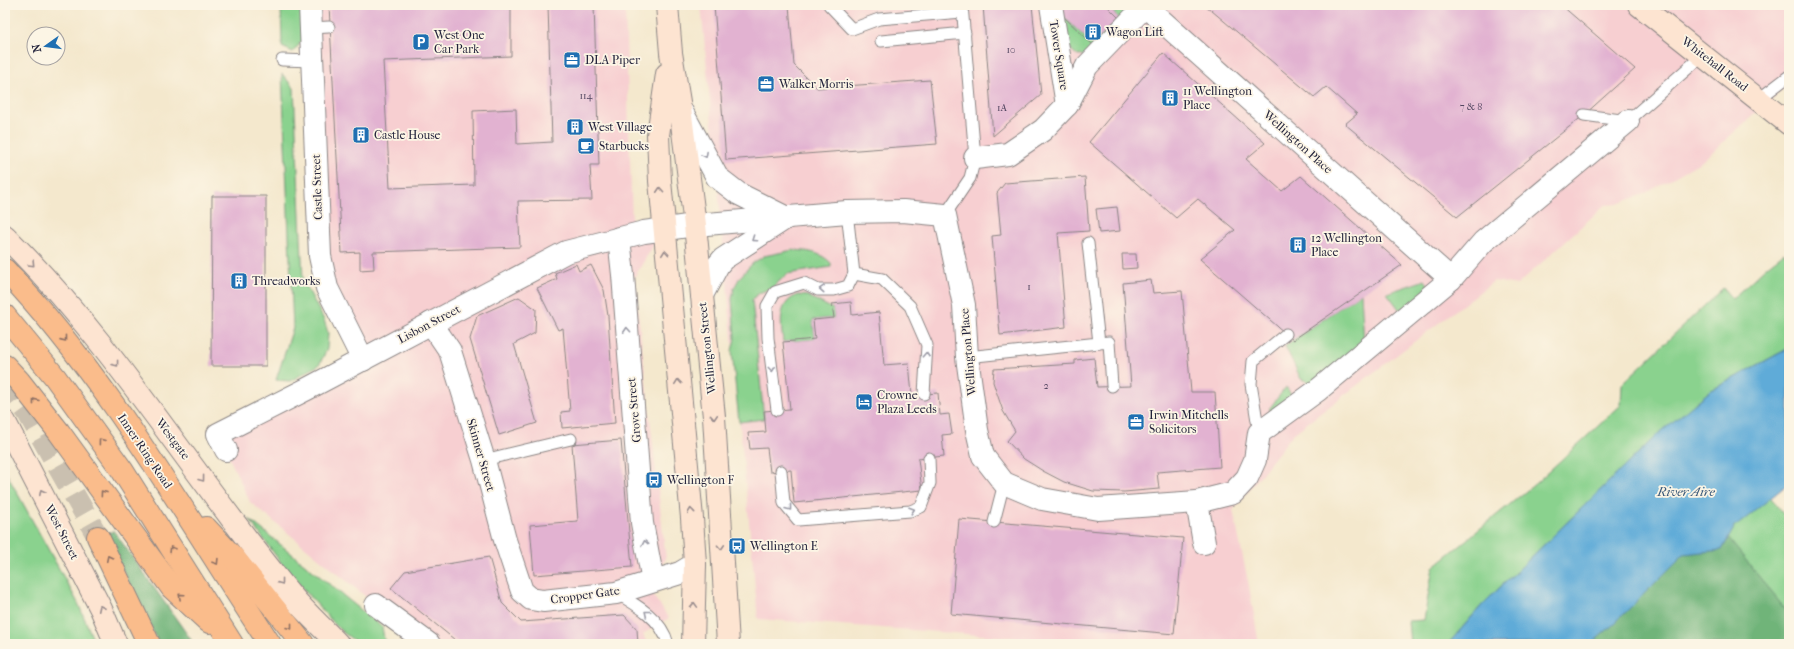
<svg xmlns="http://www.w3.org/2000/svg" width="1794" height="649" font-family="'IM FELL French Canon',serif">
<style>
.built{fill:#f7cfd1}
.green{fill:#8ad28e;stroke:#567a64}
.forest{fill:#6fb479;stroke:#486b5a}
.water{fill:#5fabd8;stroke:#40668a}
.building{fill:#e2b2d1}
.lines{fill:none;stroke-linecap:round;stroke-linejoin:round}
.highway-tunnel{stroke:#cac0b0;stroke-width:22;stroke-dasharray:22 11;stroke-linecap:butt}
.lane-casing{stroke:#8b8584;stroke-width:13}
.street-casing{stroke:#8b8584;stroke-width:24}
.secondary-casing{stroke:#8b8584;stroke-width:24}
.highway-casing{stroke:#8b8584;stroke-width:24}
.lane{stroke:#fff;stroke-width:11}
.street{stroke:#fff;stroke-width:22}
.secondary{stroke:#fde4d1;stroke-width:22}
.highway{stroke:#fabc8b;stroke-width:22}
.oneway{stroke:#9c9ca7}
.oneway2{stroke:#9a8d8e}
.oneway3{stroke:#8e6f63}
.labels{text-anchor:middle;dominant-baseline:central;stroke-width:3.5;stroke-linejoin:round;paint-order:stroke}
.number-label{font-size:10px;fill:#524660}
.poi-label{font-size:12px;fill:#22223b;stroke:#fcf5e5;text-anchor:start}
.street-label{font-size:12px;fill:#22223b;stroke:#fcf5e5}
.water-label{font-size:13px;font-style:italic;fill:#3a597a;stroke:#fcf5e5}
</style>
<rect width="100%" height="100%" fill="#fcf5e5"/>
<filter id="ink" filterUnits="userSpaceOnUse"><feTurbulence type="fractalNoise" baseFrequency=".025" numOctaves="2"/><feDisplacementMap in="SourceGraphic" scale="8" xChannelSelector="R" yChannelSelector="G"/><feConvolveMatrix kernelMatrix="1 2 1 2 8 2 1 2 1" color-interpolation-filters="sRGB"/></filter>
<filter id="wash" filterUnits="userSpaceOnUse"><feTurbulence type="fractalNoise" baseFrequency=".012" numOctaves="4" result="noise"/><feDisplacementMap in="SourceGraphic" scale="16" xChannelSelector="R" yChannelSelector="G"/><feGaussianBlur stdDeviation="0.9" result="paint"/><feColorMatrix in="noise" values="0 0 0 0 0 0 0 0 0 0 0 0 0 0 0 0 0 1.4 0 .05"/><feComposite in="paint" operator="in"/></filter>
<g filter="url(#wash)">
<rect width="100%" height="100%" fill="#f4e8cd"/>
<g class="built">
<path d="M310,5H625L632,223L663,229L634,278L666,559L661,565L651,589L654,597L669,618L643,634L647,644H429L376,605L250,502L218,434L363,360L327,288Z"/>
<path d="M701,5H1789V83L1702,161L1644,194L1617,204L1605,205L1517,285L1494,281L1293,434L1233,510L1249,586L1259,644H1105L758,619Z"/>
</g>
<g class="green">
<path d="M281,5H302L303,40L293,52L282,47Z"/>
<path d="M1056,5H1065L1059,12L1093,45L1119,18L1106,5H1133L1090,55L1078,56L1061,41Z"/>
<path d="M282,74L294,88L303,280L324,320L328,333L327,349L319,365L290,381L276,380L293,328Z"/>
<path d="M793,250C809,251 820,252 831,263V267L787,274L772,288L759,293L752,300L764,419L739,422L732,351L735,338L732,299L734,288L740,277L753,263L764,256Z"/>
<path d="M1784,253L1789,258V348L1710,391L1694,404L1789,521V617L1649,443L1483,604L1448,644H1410L1408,621L1424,620L1433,567L1536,483L1621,405L1622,384L1723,288L1732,299L1766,267Z"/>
<path d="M1425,280L1430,287L1402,313L1387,293Z"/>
<path d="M1361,293L1364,343L1317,385L1301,379L1285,346Z"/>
<path d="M798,295L808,296L833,309L834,318L813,320L815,339L783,342C781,323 777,303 798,295Z"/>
<path d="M1286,387L1293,397L1275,415L1269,409Z"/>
<path d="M5,471L78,603L95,644H5Z"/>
<path d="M249,519L382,627L385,644H359L341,631L287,571Z"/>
</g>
<g class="forest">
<path d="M114,531L194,644H159L105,534Z"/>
<path d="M1724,533L1789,614V644H1570L1640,571Z"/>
</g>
<path class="water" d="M1789,348V483L1734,528L1722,550L1684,554L1614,624L1591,644H1448L1483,604L1657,435L1710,391Z"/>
<g id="blocks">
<g class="building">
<path d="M329,5H511V56L383,61L390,188L474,185L473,111L516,109L517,144L552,142L548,5H594L599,165H590L592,200L518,201L520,247L373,252L374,269L360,270V252L342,253Z"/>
<path d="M714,5H789L794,65L817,88L930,80L937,144L726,160Z"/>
<path d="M983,5H1032L1041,95L993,136Z"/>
<path d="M1065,5H1106L1119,18L1093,45L1058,11Z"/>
<path d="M1205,5H1561L1635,69L1584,115L1457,217L1345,124L1357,114L1326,87L1314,97Z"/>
<path d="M1163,53L1265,143L1246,159L1282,191L1301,176L1402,265L1293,340L1200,259L1235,230L1198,199L1176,218L1089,142Z"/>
<path d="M1085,177L1089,231L1058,233L1066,327L1000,335L992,236L1001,235L997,193L1005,183Z"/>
<path d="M212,196H266V366H211Z"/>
<path d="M1117,207L1120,231L1099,233L1096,209Z"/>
<path d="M1122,254H1136L1137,268L1123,269Z"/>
<path d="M576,264L579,271L591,265L604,290L608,316L615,423L562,428L561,412L570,411L563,328L558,330L537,288L557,279L555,273Z"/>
<path d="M1151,280L1153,293L1182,291L1191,392H1215L1220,467L1157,472L1159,489L1124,492L1093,491L1064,482L1043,471L1024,459L1007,441L1015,431L1003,411L993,382L994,369L1075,364V360L1094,358L1097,387L1131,386L1123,283Z"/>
<path d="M519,297L536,309L535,333L514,344L537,423L499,435L470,339L477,316Z"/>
<path d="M851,302L852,315L879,312L884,365L909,363L912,395L938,393L940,415L949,414L952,434L942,435L944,456L918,459L922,490L794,503L791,470L770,472L767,448L750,449L748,433L766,432L764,411L790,409L783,342L815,339L813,320L834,318L832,304Z"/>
<path d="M621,440L632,567L534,575L530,525L578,521L572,444Z"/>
<path d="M959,519L1183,538L1174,634L951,614Z"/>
<path d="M489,557L502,603L521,622L624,615L637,629L638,644H460L391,588L405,571Z"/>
</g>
</g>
</g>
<g filter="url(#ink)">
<use href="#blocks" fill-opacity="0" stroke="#8b8584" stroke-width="1"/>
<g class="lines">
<path class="highway-tunnel" d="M5,382L28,413L98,537"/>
<g class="lane-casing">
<g id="lane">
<path d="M829,5L852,29L879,19L962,12"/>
<path d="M311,28L329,27"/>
<path d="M881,41L965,33"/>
<path d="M282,60L312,61"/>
<path d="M1759,99L1789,76"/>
<path d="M1584,115L1628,121L1703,55"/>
<path d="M945,215L970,178L975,158L962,5"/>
<path d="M854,274L882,279L910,306L927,345L924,394"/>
<path d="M1099,343L1109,342L1112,386"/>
<path d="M967,357L1099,343L1088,243"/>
<path d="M777,410L768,338L767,306L775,292L804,283L818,290H834L848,286L854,274L847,212"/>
<path d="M1259,433L1251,384L1253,361L1286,334"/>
<path d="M484,460L571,439"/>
<path d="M781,471L784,503L798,520L910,511L921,507L930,483L929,458"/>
<path d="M994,522L1004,483"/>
<path d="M616,593C637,605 662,619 668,644"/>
</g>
</g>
<g class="street-casing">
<g id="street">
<path d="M310,5L320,256L327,288L363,360"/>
<path d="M1051,5L1067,105"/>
<path d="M1144,5L1451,279"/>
<path d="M681,110L717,177L739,194L785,217"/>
<path d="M975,158L1008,154L1043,130L1067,105L1087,66L1146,5"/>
<path d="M619,238L623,275L642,523L653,581"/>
<path d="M702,295L718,265L723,259L786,218"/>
<path d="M431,323L450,351L484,460L505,540L522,591L531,599L543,601L616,593L680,573L695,564"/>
<path d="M226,450L218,434L307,389L566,252L644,232L695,225L847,212L903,211L945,215L964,305L967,357L977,430L983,456L1004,483L1042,499L1098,509L1197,502L1233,493L1247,478L1255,460L1259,433L1318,390L1451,279L1483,242L1628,121"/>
<path d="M1197,502L1204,543"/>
<path d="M376,605L429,644"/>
</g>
</g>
<g class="secondary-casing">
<g id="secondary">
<path d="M667,5L671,53L680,108L695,225L714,417L728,644"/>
<path d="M1639,5L1789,124"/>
<path d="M667,74L658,135L660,181L692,518L695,564L693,644"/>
<path d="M5,236C115,344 194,478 292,596C306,613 323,628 338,644"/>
<path d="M5,422L101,609L116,644"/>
</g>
</g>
<g class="highway-casing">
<g id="highway">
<path d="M5,270C110,381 186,517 270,644"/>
<path d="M5,316L55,377L122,470L232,644"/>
<path d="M5,366L19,381L59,432L172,588L209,622"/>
<path d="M206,528L234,558L303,644"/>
<path d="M98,537L149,644"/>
</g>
</g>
<use href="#lane" class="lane"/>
<use href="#street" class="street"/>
<use href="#secondary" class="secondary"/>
<use href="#highway" class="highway"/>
</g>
<defs><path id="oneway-chevron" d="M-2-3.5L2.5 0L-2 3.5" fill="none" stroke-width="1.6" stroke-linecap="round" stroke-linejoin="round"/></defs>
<g class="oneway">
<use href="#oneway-chevron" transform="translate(705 155) rotate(62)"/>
<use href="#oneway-chevron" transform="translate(754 239) rotate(146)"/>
<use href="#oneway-chevron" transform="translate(822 289) rotate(-176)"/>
<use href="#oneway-chevron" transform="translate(627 330) rotate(-94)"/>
<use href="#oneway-chevron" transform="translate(926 355) rotate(-87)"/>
<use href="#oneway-chevron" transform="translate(772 369) rotate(83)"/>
<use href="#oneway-chevron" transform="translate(789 508) rotate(52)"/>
<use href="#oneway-chevron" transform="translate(912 510) rotate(-18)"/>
<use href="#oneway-chevron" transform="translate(645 543) rotate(-101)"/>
<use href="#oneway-chevron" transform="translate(647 613) rotate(-141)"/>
</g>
<g class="oneway2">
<use href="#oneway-chevron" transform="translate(660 190) rotate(-94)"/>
<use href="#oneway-chevron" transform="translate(665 253) rotate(-96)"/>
<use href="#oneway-chevron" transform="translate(32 264) rotate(46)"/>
<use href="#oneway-chevron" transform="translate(116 364) rotate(53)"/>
<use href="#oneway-chevron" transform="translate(678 382) rotate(-96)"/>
<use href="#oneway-chevron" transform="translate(714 417) rotate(86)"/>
<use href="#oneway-chevron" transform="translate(202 479) rotate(53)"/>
<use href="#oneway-chevron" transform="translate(42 492) rotate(-117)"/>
<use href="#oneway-chevron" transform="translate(691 511) rotate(-96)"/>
<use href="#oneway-chevron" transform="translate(721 547) rotate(87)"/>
<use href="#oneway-chevron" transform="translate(281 582) rotate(52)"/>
<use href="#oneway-chevron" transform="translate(694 605) rotate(-88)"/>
<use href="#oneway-chevron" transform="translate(101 608) rotate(-115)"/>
</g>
<g class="oneway3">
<use href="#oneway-chevron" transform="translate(64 339) rotate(51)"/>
<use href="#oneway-chevron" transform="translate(35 401) rotate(-128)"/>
<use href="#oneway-chevron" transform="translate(101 441) rotate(-126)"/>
<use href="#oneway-chevron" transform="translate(103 493) rotate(-126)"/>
<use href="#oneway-chevron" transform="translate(172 549) rotate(-122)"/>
<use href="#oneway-chevron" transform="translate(109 558) rotate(-116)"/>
<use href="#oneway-chevron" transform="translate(216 562) rotate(58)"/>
<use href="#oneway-chevron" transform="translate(181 596) rotate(-138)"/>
<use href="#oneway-chevron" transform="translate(290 627) rotate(52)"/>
</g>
</g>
<defs>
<g id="building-square" transform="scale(0.9)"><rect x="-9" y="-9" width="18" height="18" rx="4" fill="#1f6fb2" stroke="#fcf5e5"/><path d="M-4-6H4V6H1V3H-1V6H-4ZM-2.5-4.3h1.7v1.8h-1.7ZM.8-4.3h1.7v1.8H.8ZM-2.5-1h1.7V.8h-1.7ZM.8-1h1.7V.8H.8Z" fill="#fff"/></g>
<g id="parking-square" transform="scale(0.9)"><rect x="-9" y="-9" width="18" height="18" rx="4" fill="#1f6fb2" stroke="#fcf5e5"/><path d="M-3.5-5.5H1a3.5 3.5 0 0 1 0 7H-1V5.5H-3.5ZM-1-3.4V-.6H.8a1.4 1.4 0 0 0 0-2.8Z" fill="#fff"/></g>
<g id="office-square" transform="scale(0.9)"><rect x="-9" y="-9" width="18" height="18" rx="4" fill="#1f6fb2" stroke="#fcf5e5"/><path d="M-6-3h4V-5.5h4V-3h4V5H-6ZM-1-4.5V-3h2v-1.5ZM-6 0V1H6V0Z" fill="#fff"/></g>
<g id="cafe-square" transform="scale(0.9)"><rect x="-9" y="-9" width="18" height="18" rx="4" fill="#1f6fb2" stroke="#fcf5e5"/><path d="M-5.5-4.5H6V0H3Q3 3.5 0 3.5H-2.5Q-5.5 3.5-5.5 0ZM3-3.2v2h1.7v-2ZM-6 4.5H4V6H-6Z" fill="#fff"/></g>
<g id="hotel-square" transform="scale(0.9)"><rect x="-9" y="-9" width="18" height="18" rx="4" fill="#1f6fb2" stroke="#fcf5e5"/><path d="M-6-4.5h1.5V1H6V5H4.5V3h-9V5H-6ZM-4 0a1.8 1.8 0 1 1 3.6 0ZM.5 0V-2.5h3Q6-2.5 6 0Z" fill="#fff"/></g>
<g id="bus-square" transform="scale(0.9)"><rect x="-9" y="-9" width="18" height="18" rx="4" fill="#1f6fb2" stroke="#fcf5e5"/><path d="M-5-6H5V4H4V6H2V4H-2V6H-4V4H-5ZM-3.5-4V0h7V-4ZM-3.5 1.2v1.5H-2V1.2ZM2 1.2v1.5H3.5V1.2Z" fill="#fff"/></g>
</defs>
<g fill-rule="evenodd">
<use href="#building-square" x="1093" y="32"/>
<use href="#parking-square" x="421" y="42"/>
<use href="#office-square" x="572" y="60"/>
<use href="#office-square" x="766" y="84"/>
<use href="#building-square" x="1170" y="98"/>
<use href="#building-square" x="575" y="127"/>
<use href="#building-square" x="361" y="135"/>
<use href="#cafe-square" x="586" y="146"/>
<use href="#building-square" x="1298" y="245"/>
<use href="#building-square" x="239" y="281"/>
<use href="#hotel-square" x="864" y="402"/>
<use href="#office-square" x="1136" y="422"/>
<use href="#bus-square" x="654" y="480"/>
<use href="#bus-square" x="737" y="546"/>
</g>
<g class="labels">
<g class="number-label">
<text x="1011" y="50">10</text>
<text x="586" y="96">114</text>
<text x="1471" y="107">7 &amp; 8</text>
<text x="1002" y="108">1A</text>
<text x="1029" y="287">1</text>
<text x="1046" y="386">2</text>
</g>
<g class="poi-label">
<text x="1106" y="32">Wagon Lift</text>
<text x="434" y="35">West One<tspan x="434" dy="14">Car Park</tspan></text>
<text x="585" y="60">DLA Piper</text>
<text x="779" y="84">Walker Morris</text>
<text x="1183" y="91">11 Wellington<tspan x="1183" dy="14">Place</tspan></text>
<text x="588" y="127">West Village</text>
<text x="374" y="135">Castle House</text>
<text x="599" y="146">Starbucks</text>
<text x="1311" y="238">12 Wellington<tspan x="1311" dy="14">Place</tspan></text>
<text x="252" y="281">Threadworks</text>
<text x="877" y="395">Crowne<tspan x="877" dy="14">Plaza Leeds</tspan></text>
<text x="1149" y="415">Irwin Mitchells<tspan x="1149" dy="14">Solicitors</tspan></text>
<text x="667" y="480">Wellington F</text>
<text x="750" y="546">Wellington E</text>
</g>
<g class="street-label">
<text transform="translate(1059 55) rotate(81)">Tower Square</text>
<text transform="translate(1715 64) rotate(38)">Whitehall Road</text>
<text transform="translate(1298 142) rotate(42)">Wellington Place</text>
<text transform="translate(317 187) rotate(-92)">Castle Street</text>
<text transform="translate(429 324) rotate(-28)">Lisbon Street</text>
<text transform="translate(707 348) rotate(-96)">Wellington Street</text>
<text transform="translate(968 352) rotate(-95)">Wellington Place</text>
<text transform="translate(634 410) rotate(-95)">Grove Street</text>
<text transform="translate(173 439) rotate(53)">Westgate</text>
<text transform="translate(145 451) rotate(56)">Inner Ring Road</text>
<text transform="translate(481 455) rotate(74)">Skinner Street</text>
<text transform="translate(62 532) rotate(63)">West Street</text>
<text transform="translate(585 595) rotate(-8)">Cropper Gate</text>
</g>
<g class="water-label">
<text x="1686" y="491">River Aire</text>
</g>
</g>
<rect width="1794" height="649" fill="none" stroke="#fcf5e5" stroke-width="20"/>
<g transform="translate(46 46) rotate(256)"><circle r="19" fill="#fcf5e5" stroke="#a5a1a1"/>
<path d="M0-3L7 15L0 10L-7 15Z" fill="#1f6fb2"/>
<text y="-6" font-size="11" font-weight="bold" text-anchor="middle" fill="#22223b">N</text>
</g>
</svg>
